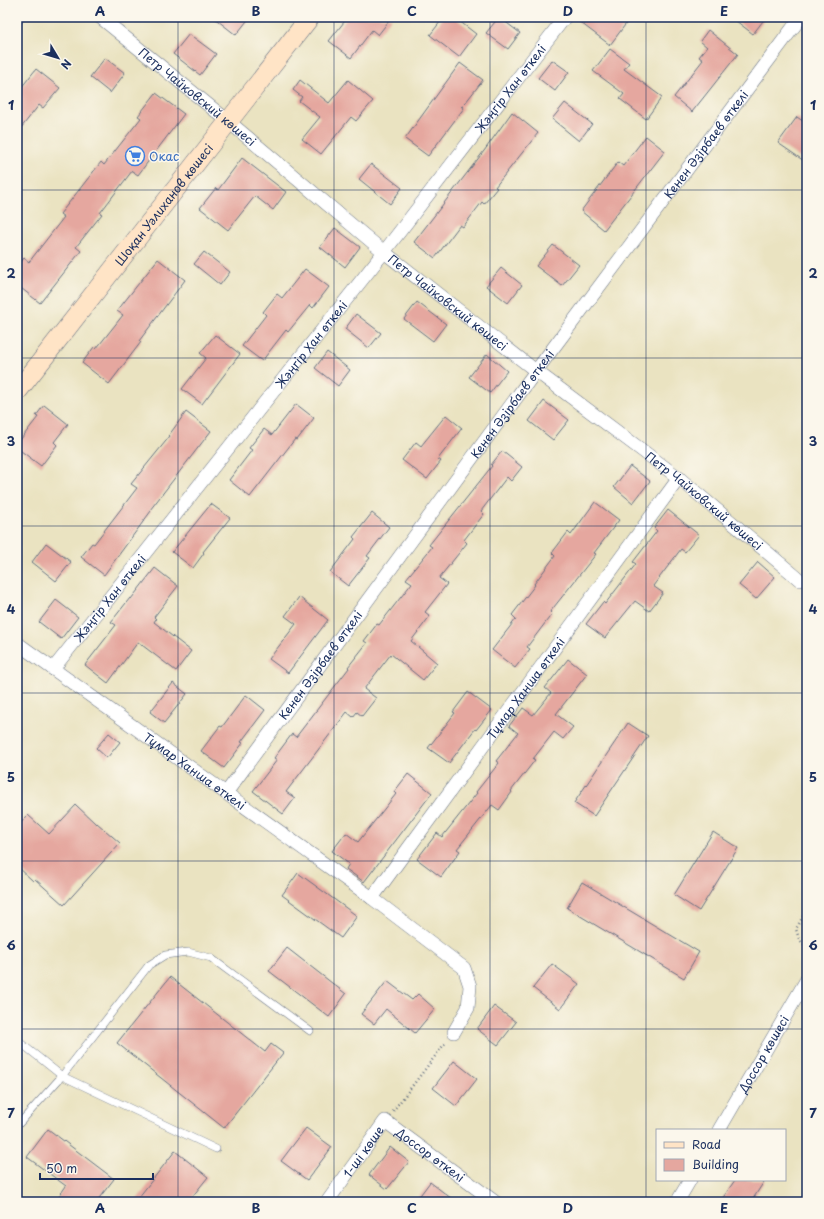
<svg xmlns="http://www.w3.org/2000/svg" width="824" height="1219" font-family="'Playpen Sans',sans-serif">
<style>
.building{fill:#e5a79f}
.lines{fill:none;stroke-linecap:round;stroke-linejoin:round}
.lane-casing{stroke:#636e81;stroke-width:8}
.street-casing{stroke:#636e81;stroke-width:14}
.secondary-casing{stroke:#636e81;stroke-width:20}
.path{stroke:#636e81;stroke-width:2.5;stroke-dasharray:1 3;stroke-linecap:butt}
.lane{stroke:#fff;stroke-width:7}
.street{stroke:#fff;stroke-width:13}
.secondary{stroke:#ffe4c6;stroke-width:19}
.grid{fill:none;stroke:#1b2f5e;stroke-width:1;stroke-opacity:0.55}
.labels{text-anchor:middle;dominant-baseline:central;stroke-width:3;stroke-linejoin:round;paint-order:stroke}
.street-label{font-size:12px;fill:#1b2f5e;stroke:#fbf7ec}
.shop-label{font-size:12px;fill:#366cbe;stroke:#fbf7ec;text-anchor:start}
.neatline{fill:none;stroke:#1b2f5e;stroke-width:1.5}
.grid-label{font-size:13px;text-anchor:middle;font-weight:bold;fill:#1b2f5e}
</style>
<rect width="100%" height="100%" fill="#fbf7ec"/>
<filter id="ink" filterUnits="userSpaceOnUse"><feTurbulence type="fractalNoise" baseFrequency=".025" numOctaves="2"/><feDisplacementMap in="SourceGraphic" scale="8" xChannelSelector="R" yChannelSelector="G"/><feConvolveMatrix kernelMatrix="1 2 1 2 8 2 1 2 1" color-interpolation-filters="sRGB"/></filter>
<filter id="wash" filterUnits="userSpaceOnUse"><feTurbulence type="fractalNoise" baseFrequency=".012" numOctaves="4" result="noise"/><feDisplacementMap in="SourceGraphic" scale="16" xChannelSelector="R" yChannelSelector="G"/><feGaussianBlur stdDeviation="0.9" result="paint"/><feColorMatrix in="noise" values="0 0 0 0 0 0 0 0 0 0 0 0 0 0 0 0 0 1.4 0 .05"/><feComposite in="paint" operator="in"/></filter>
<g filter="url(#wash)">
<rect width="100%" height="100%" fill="#eae3c1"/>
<g id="blocks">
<g class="building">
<path d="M213,17H250L236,35Z"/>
<path d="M348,17H392L378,35L372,30L351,58L329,41Z"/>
<path d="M444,17H454L476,34L459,57L430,35Z"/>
<path d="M499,17L520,33L508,49L486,33Z"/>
<path d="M573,17H631L610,45Z"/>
<path d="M731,17H766L753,34Z"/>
<path d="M708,30L738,54L692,112L674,97L703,60L699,57L707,47L700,41Z"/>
<path d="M189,34L216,54L200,75L173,54Z"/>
<path d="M610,49L629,63L624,69L662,97L646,119L620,99L624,94L593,71Z"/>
<path d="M105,58L125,73L110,93L90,77Z"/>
<path d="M552,60L569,72L555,91L538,78Z"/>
<path d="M460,63L483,80L462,107L464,108L428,156L405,139Z"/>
<path d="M36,69L60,88L43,108L39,105L17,133V93Z"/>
<path d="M300,80L329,103L348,80L373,101L356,121L351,117L321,154L302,139L320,117L299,101L302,97L293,90Z"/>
<path d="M156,93L184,114L138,175L132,171L100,213L102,214L76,247L81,251L40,303L17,285V267L24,258L29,262L64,217L60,214L101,162L104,165L141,118L138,116Z"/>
<path d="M565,103L592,124L579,141L552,119Z"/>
<path d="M512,112L538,133L495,187L497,188L484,204L482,202L463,227L460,225L435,258L414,242L484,151Z"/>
<path d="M797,117L807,124V163L778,143Z"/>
<path d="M646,136L665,151L604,230L581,211L618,162L623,166Z"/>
<path d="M242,158L286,192L273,210L255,196L228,230L200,208L216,188L218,190Z"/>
<path d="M371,164L402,188L390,204L359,179Z"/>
<path d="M335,228L360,247L345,267L320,247Z"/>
<path d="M553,245L579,265L562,286L536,266Z"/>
<path d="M204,252L230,272L220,285L194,264Z"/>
<path d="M158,259L185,280L139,341L141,342L109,384L82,363L94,347L96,349L123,315L117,311Z"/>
<path d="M501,268L522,285L508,303L486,286Z"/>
<path d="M305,269L329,287L313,308L310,305L288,332L286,330L262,361L242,346L266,315L263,312L277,294L282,298Z"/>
<path d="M417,302L446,324L433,341L404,319Z"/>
<path d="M356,314L381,333L369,348L345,329Z"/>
<path d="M215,335L240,354L202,404L182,389L206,358L200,353Z"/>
<path d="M327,352L350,370L338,386L315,368Z"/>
<path d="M487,354L507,371L490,393L469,377Z"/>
<path d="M544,401L569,420L553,440L529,421Z"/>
<path d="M296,404L314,418L297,440L295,439L250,497L229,480L252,450L249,448L264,429L272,435Z"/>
<path d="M44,405L68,424L54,442L57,445L41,466L17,448V444L38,417L36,416Z"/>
<path d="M186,412L211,431L150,510L151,511L104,575L81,557L92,543L94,544L137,488L131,484L170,436L169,435Z"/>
<path d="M446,415L462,428L438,459L441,461L427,479L402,460L416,442L421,446Z"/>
<path d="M502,451L522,467L511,481L507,477L481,511L484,514L464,540L467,543L439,578L447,584L425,612L430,616L411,641L437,663L423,680L391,654L364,689L376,698L362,716L357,712L353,717L347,712L286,792L295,798L283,814L253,791L277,760L274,758L292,734L296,737L349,668L348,667L367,643L364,641L377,624L379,625L412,583L406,579L432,547L429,545L492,466L491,465Z"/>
<path d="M630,466L650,481L633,503L614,487Z"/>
<path d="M595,502L619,520L594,553L596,554L550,612L552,614L527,647L530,649L515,668L492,650L516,619L512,615L535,585L534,584L555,556L552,553L568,532L571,535Z"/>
<path d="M211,504L230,518L203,552L204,553L193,568L172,552Z"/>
<path d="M668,510L699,535L685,552L681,549L653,586L663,593L649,611L635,601L605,638L586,624L603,602L605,604L636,564L633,562L657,531L654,528Z"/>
<path d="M372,513L389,527L367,556L370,558L348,586L330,572L355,539L353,537Z"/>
<path d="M46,543L71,562L56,581L32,562Z"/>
<path d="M758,562L775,577L756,599L739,585Z"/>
<path d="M155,568L178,586L154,617L156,619L154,622L191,651L176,671L138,642L108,683L85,665L116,625L111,622L130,598L131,599Z"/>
<path d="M299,597L328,620L288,673L269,659L296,624L285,616Z"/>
<path d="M56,600L78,617L61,639L39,622Z"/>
<path d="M568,659L587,674L556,714L573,727L563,739L554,732L533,759L535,760L511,791L512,792L499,810L492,805L457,849L460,851L441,877L417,859L437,833L442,837L477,793L476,792L499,763L496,761L518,733L509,726L523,708L533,715L551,693L545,688Z"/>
<path d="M173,683L187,694L164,723L150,712Z"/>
<path d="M468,692L492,710L476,730L475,729L449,763L428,748L455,713L453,712Z"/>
<path d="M246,695L265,710L241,742L243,743L224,768L201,751L220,726L222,727Z"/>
<path d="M628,723L648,736L594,816L574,803Z"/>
<path d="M109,733L120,742L107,758L96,748Z"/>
<path d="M408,774L432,793L364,882L346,869L349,864L332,851L346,833L358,842L396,794L394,792Z"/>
<path d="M76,805L96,824L97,823L120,843L64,905L35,879L33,881L17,866V827L28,815L49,834Z"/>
<path d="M713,832L738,848L699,911L674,895Z"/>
<path d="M298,873L357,916L341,938L282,895Z"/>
<path d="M582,882L699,952L684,978L567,908Z"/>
<path d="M287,948L346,994L329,1017L269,971Z"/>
<path d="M552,964L579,984L560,1009L533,988Z"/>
<path d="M170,977L265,1052L271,1044L283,1053L224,1128L117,1043Z"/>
<path d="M387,981L412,1000L418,994L435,1009L415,1033L386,1009L374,1024L361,1014Z"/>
<path d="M494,1006L516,1022L498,1045L477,1029Z"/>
<path d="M454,1061L477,1079L456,1106L433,1088Z"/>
<path d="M306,1128L332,1147L307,1180L281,1161Z"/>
<path d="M48,1129L114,1179L96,1202H55L66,1186L27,1157Z"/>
<path d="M390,1147L409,1162L387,1189L369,1175Z"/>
<path d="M175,1151L208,1177L188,1202H135Z"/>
<path d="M735,1180H765L751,1202H720Z"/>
<path d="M430,1182L456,1202H415Z"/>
</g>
</g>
</g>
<g filter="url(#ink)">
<use href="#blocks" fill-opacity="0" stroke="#636e81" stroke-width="1"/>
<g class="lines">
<g class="lane-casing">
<g id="lane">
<path d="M17,1040L62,1076L216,1149"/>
<path d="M17,1126L62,1076L149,965L165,955L188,952L211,958L310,1031"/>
</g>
</g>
<g class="street-casing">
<g id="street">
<path id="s1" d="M100,17L228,121L384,252L536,371L679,478L800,580"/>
<path d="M17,18V17"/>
<path id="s2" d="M17,643L372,898L464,968L470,986L468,1008L454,1032"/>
<path id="s3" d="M53,669L384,252L565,17"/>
<path id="s4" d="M226,793L536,371L801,17"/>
<path id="s5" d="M372,898L679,478"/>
<path id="s6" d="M719,1130L807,979"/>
<path id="s7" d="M327,1202L385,1121L495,1202"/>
<path d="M677,1202L690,1180"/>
</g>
</g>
<g class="secondary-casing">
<g id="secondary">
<path id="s8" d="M17,392L310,17"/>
</g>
</g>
<g class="path">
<path d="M807,909L796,929L799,939L807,948"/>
<path d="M393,1111L446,1042"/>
</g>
<use href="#lane" class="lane"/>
<use href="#street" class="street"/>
<use href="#secondary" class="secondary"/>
</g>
</g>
<path class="grid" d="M178,17V1202M334,17V1202M490,17V1202M646,17V1202M17,190H807M17,358H807M17,526H807M17,693H807M17,861H807M17,1029H807"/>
<defs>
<g id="supermarket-ring" transform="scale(1)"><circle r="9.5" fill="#fbf7ec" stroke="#3f7fe0" stroke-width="1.5"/><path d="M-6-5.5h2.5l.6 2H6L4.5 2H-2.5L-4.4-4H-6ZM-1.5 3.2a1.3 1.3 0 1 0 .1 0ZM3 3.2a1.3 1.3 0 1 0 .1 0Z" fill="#3f7fe0"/></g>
</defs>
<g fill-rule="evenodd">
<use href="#supermarket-ring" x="135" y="156"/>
</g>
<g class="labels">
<g class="street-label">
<text stroke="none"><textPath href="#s3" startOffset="739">Жәңгір Хан өткелі</textPath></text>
<text stroke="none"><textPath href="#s1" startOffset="126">Петр Чайковский көшесі</textPath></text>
<text stroke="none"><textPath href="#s4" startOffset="807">Кенен Әзірбаев өткелі</textPath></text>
<text stroke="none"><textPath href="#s8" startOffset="238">Шоқан Уәлиханов көшесі</textPath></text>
<text stroke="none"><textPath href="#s1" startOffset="450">Петр Чайковский көшесі</textPath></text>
<text stroke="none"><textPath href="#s3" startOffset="415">Жәңгір Хан өткелі</textPath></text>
<text stroke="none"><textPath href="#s4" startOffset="483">Кенен Әзірбаев өткелі</textPath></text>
<text stroke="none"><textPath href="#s1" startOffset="774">Петр Чайковский көшесі</textPath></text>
<text stroke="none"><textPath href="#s3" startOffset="91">Жәңгір Хан өткелі</textPath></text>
<text stroke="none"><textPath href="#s4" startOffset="159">Кенен Әзірбаев өткелі</textPath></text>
<text stroke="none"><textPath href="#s5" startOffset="260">Тұмар Ханша өткелі</textPath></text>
<text stroke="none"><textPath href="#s2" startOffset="219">Тұмар Ханша өткелі</textPath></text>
<text stroke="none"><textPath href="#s6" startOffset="88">Доссор көшесі</textPath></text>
<text stroke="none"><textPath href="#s7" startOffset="62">1-ші көше</textPath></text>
<text stroke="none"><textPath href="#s7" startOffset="156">Доссор өткелі</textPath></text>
</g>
<g class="shop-label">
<text x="149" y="156">Окас</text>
</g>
</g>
<rect width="824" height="1219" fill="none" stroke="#fbf7ec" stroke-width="44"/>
<rect x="656" y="1129" width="130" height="52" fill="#fbf7ec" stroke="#a1a7b3"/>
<rect x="664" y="1142" width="20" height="6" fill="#ffe4c6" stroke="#a1a7b3"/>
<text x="692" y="1149" font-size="12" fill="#1b2f5e">Road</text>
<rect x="664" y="1159" width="20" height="12" fill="#e5a79f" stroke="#a1a7b3"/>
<text x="692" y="1169" font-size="12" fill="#1b2f5e">Building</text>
<g transform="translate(58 58) rotate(128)" stroke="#fbf7ec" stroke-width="3" paint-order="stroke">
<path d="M0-3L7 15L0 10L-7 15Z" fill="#1b2f5e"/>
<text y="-6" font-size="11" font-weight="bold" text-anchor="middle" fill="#1b2f5e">N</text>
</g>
<path d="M40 1173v6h113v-6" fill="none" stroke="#1b2f5e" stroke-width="2"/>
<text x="46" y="1173" font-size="12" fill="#1b2f5e" stroke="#fbf7ec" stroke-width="3" paint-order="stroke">50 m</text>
<rect x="22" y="22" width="780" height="1175" class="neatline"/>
<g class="grid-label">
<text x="100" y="16">A</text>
<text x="256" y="16">B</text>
<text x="412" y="16">C</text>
<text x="568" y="16">D</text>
<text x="724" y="16">E</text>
<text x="11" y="110">1</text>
<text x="813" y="110">1</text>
<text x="11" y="278">2</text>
<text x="813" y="278">2</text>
<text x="11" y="446">3</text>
<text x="813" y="446">3</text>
<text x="11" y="614">4</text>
<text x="813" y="614">4</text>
<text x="11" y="782">5</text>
<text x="813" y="782">5</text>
<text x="11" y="950">6</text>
<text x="813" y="950">6</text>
<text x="11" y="1118">7</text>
<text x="813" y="1118">7</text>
<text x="100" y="1213">A</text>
<text x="256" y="1213">B</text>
<text x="412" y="1213">C</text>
<text x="568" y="1213">D</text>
<text x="724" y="1213">E</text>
</g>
</svg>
